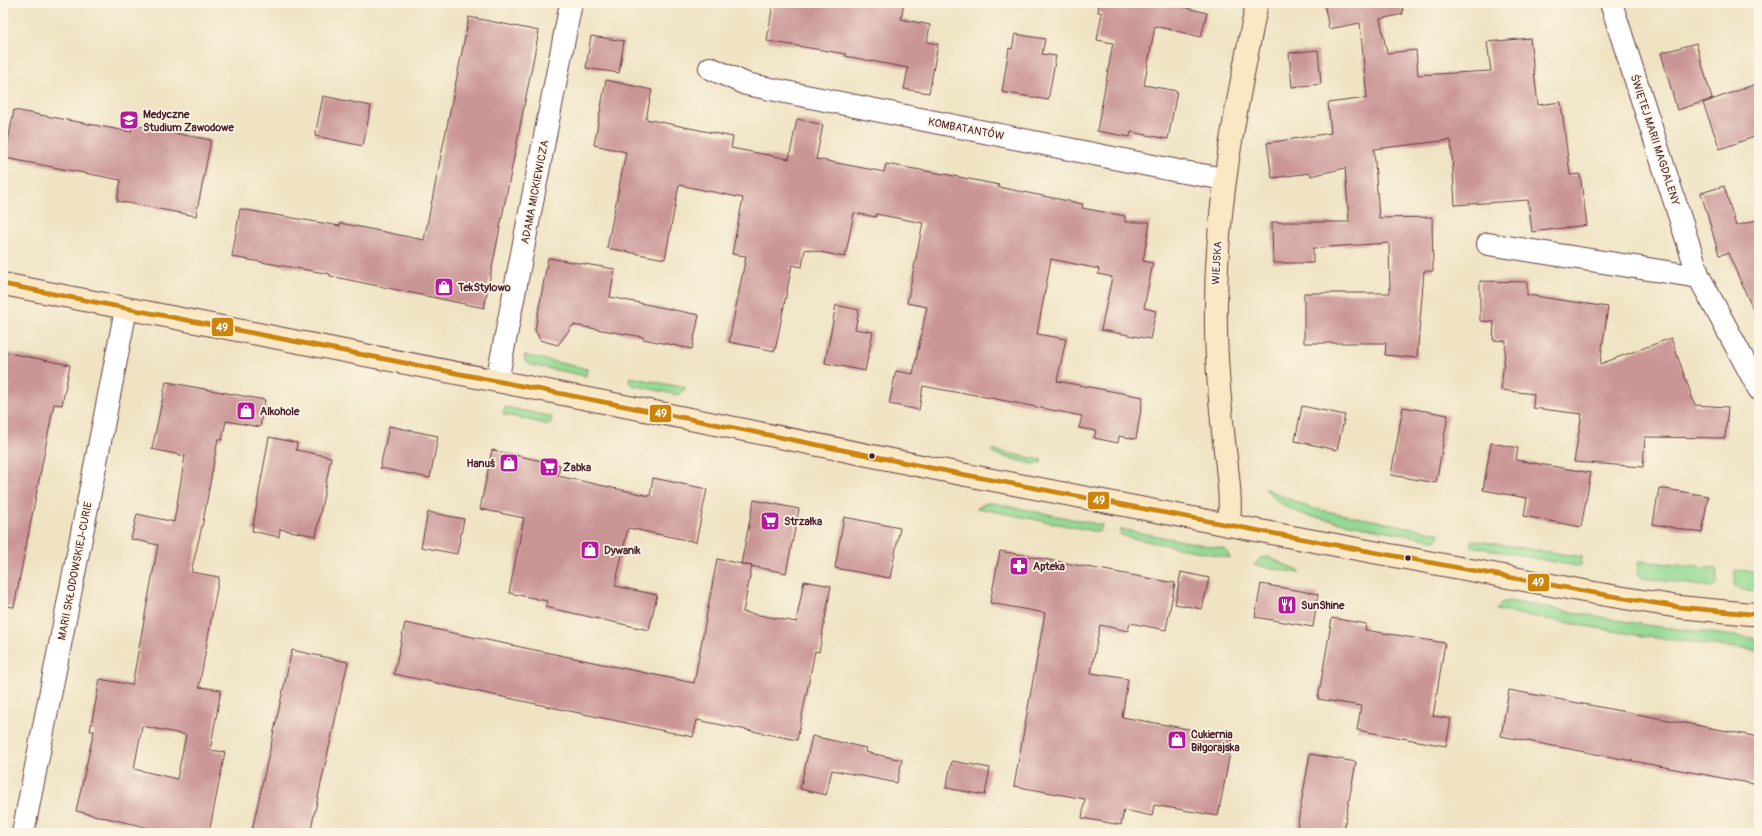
<svg xmlns="http://www.w3.org/2000/svg" width="1762" height="836" font-family="Pangolin,sans-serif">
<style>
.green{fill:#94d993;stroke:#6f7c5f}
.building{fill:#ca9695;fill-rule:evenodd}
.lines{fill:none;stroke-linecap:round;stroke-linejoin:round}
.street-casing{stroke:#633c42;stroke-width:24}
.secondary-casing{stroke:#633c42;stroke-width:24}
.street{stroke:#fff;stroke-width:22}
.secondary{stroke:#fae7c3;stroke-width:22}
.bus-1-casing{stroke:#fcf5e5;stroke-width:8}
.bus-1{stroke:#cc840b;stroke-width:5}
.bus-dot{fill:#4a1f2b;stroke:#fcf5e5;stroke-width:1.5}
.labels{text-anchor:middle;dominant-baseline:central;stroke-width:3.5;stroke-linejoin:round;paint-order:stroke}
.poi-label{font-size:11px;font-weight:bold;fill:#4a1f2b;stroke:#fcf5e5;text-anchor:start}
.street-label{font-size:11px;fill:#4a1f2b;stroke:#fcf5e5}
.line-badge{stroke:#fcf5e5;stroke-width:1.5}
.badge-label{font-size:11px;text-anchor:middle;font-weight:bold;fill:#fff}
</style>
<rect width="100%" height="100%" fill="#fcf5e5"/>
<filter id="ink" filterUnits="userSpaceOnUse"><feTurbulence type="fractalNoise" baseFrequency=".025" numOctaves="2"/><feDisplacementMap in="SourceGraphic" scale="8" xChannelSelector="R" yChannelSelector="G"/><feConvolveMatrix kernelMatrix="1 2 1 2 8 2 1 2 1" color-interpolation-filters="sRGB"/></filter>
<filter id="wash" filterUnits="userSpaceOnUse"><feTurbulence type="fractalNoise" baseFrequency=".012" numOctaves="4" result="noise"/><feDisplacementMap in="SourceGraphic" scale="16" xChannelSelector="R" yChannelSelector="G"/><feGaussianBlur stdDeviation="0.9" result="paint"/><feColorMatrix in="noise" values="0 0 0 0 0 0 0 0 0 0 0 0 0 0 0 0 0 1.4 0 .05"/><feComposite in="paint" operator="in"/></filter>
<g filter="url(#wash)">
<rect width="100%" height="100%" fill="#efe3c3"/>
<g class="green">
<path d="M524,355L587,369L586,376L531,365L525,361Z"/>
<path d="M630,377L686,388L678,395L632,385L629,382Z"/>
<path d="M505,407L549,416L552,417L550,425L503,414Z"/>
<path d="M992,450L1042,460L1041,463L1037,465L993,454Z"/>
<path d="M1264,488L1310,508L1439,533V536L1436,540H1433L1308,516L1288,508L1276,500Z"/>
<path d="M986,503H992L1102,525L1100,531L1098,532L977,508Z"/>
<path d="M1121,529L1225,549L1230,558L1126,537L1120,534Z"/>
<path d="M1471,540L1582,557L1581,565L1576,566L1471,546Z"/>
<path d="M1268,557L1299,571V573L1254,565L1260,558Z"/>
<path d="M1639,561L1717,569V583L1712,587L1642,578L1637,573Z"/>
<path d="M1735,570L1759,572V591L1742,590L1734,587Z"/>
<path d="M1509,601L1646,625L1759,639V651L1642,636L1496,610L1501,603Z"/>
</g>
<g id="blocks">
<g class="building">
<path d="M773,3H904L901,19L930,25L927,42L938,44L929,93L904,89L908,68L845,56L846,54L767,41Z"/>
<path d="M1099,3H1167L1207,13L1201,37L1155,26L1144,85L1177,91L1168,139L1131,132L1130,137L1097,131L1113,43L1097,40L1102,13L1098,12Z"/>
<path d="M1324,3H1402L1403,14L1380,19L1387,53L1416,50L1418,75L1491,71L1487,42L1530,38L1538,105L1561,102L1570,175L1580,174L1587,225L1532,232L1528,200L1455,205L1451,140L1374,149L1379,218L1432,217L1433,271H1424L1417,358L1385,355L1386,343H1304V293H1390L1389,243L1313,248V263H1273L1272,222H1349L1345,168L1311,176L1310,173L1272,178L1267,143L1331,133L1328,103L1367,98L1360,23L1329,29Z"/>
<path d="M469,17L539,31L484,308L330,276V274L232,257L240,209L340,226V223L424,240Z"/>
<path d="M1015,34L1045,39L1042,54L1056,56L1048,100L1002,92L1009,48L1012,49Z"/>
<path d="M591,36L624,41L619,73L586,68Z"/>
<path d="M1696,43L1712,99L1677,110L1661,53Z"/>
<path d="M1318,50L1321,84L1292,87L1289,53Z"/>
<path d="M606,80L652,90L646,119L733,137L731,148L789,159L797,119L823,125L816,159L884,172L886,164L949,175L999,185L998,187L1083,204L1082,208L1125,216V222H1150L1143,261L1153,263L1144,308L1156,311L1150,339L1101,330L1112,277L1098,274L1099,269L1051,259L1037,334L1066,339L1057,381L1143,397L1136,439L1119,436L1118,443L1094,438L1096,431L1079,428L1082,416L960,392V393L923,386L919,410L889,404L896,371L913,374L927,307L907,303L923,223L876,214V217L854,213L845,257L805,249L802,267L792,265L775,351L729,342L746,256L732,254L743,198L679,185L665,259L607,248L626,152L594,145Z"/>
<path d="M1759,83V135L1720,149L1703,103Z"/>
<path d="M323,96L371,106L363,146L315,136Z"/>
<path d="M14,110L131,132L132,125L211,140L196,216L117,201L121,180L5,158Z"/>
<path d="M1724,186L1736,226L1759,219V323L1728,253L1719,255L1701,193Z"/>
<path d="M548,258L615,269L610,297L699,315L692,349L643,339V337L573,325L558,345L540,340L535,330Z"/>
<path d="M1480,281L1527,282V295L1608,307L1600,364L1671,338L1695,405L1728,407L1725,438L1645,437L1643,467L1574,462L1582,414L1533,408L1534,394L1501,390L1506,341L1493,340L1494,322L1480,321Z"/>
<path d="M836,305L859,310L855,329L873,332L865,371L825,363Z"/>
<path d="M3,352L70,365L62,405L54,404L14,607L3,606Z"/>
<path d="M166,382L265,400L260,427L226,421L222,440L218,439L203,522L191,572L219,577L199,687L221,690L210,750L225,752L209,833H172L76,811L94,731H90L100,679L132,685L158,545L131,539L137,514L174,522L185,456L152,449ZM142,726L186,735L177,779L134,769Z"/>
<path d="M1302,406L1345,415L1337,450L1295,441Z"/>
<path d="M1403,407L1448,415L1436,483L1391,475Z"/>
<path d="M389,426L438,436L430,478L380,468Z"/>
<path d="M269,437L297,443L296,450L331,457L316,536L280,529L279,537L252,531Z"/>
<path d="M1491,443L1518,448L1516,460L1591,473L1581,527L1524,516L1527,498L1483,490Z"/>
<path d="M492,450L560,465L558,476L650,496L653,478L707,489L696,542L628,528L615,586L657,595L649,630L545,607L547,601L509,593L524,518L480,509Z"/>
<path d="M1659,488L1708,496L1702,533L1653,524Z"/>
<path d="M754,500L799,509L786,573L741,564Z"/>
<path d="M428,512L464,519L457,554L421,547Z"/>
<path d="M844,517L900,528L890,578L835,568Z"/>
<path d="M1000,551L1175,583L1166,630L1130,623L1128,631L1100,625L1091,673L1128,679L1122,717L1233,737L1218,816L1154,805L1152,816L1124,810L1121,825L1082,818L1085,799L1014,786L1045,613L990,603Z"/>
<path d="M717,559L752,566L743,612L796,622L804,581L831,586L819,652L815,651L797,740L697,720L693,737L394,674L405,623L694,683Z"/>
<path d="M1181,572L1209,578L1202,609L1175,604Z"/>
<path d="M1261,584L1318,594L1313,627L1255,617Z"/>
<path d="M1332,618L1366,624L1365,630L1445,643L1433,716L1451,719L1446,746L1357,730L1361,706L1318,699Z"/>
<path d="M292,650L348,662L310,833H266L252,830Z"/>
<path d="M1509,690L1759,737V785L1501,736Z"/>
<path d="M812,736L866,748L865,752L902,760L897,783L832,770L826,795L800,789Z"/>
<path d="M1310,754L1356,762L1343,833H1296Z"/>
<path d="M952,761L990,768L985,795L946,788Z"/>
</g>
</g>
</g>
<g filter="url(#ink)">
<use href="#blocks" fill-opacity="0" stroke="#633c42" stroke-width="1"/>
<g class="lines">
<g class="street-casing">
<g id="street">
<path d="M1611,3L1699,277L1759,389"/>
<path d="M710,68L746,84L1178,171L1225,179"/>
<path d="M1488,244L1699,277"/>
<path d="M497,381L571,3"/>
<path d="M23,833L126,309"/>
</g>
</g>
<g class="secondary-casing">
<g id="secondary">
<path d="M3,284L685,418L961,474L1271,533L1600,594L1679,607L1751,614L1759,613"/>
<path d="M1229,525C1232,494 1226,463 1223,432C1219,390 1215,347 1216,305C1216,203 1237,103 1257,3"/>
</g>
</g>
<use href="#street" class="street"/>
<use href="#secondary" class="secondary"/>
<g class="bus-1-casing">
<path id="bus-1" d="M3,284L685,418L961,474L1271,533L1600,594L1679,607L1751,614L1759,613"/>
</g>
<use href="#bus-1" class="bus-1"/>
</g>
</g>
<defs>
<g id="university-square" transform="scale(1)"><rect x="-9" y="-9" width="18" height="18" rx="4" fill="#b5179e" stroke="#fcf5e5"/><path d="M0-5L7-2L0 1L-7-2ZM-4 1L0 2.5L4 1V4Q0 6-4 4Z" fill="#fff"/></g>
<g id="shop-square" transform="scale(1)"><rect x="-9" y="-9" width="18" height="18" rx="4" fill="#b5179e" stroke="#fcf5e5"/><path d="M-5-2.5h2.3a2.7 3.5 0 0 1 5.4 0H5L5.5 6h-11ZM-1.5-2.5h3a1.5 2.3 0 0 0-3 0Z" fill="#fff"/></g>
<g id="supermarket-square" transform="scale(1)"><rect x="-9" y="-9" width="18" height="18" rx="4" fill="#b5179e" stroke="#fcf5e5"/><path d="M-6-5.5h2.5l.6 2H6L4.5 2H-2.5L-4.4-4H-6ZM-1.5 3.2a1.3 1.3 0 1 0 .1 0ZM3 3.2a1.3 1.3 0 1 0 .1 0Z" fill="#fff"/></g>
<g id="pharmacy-square" transform="scale(1)"><rect x="-9" y="-9" width="18" height="18" rx="4" fill="#b5179e" stroke="#fcf5e5"/><path d="M-2-6h4v4h4v4h-4v4h-4v-4h-4v-4h4Z" fill="#fff"/></g>
<g id="restaurant-square" transform="scale(1)"><rect x="-9" y="-9" width="18" height="18" rx="4" fill="#b5179e" stroke="#fcf5e5"/><path d="M-5-6h1v4h1v-4h1v4h1v-4h1v5L-1.5 .5V6h-2V.5L-5-1ZM5-6V6H3V1.5H1.5Q1.5-4 5-6Z" fill="#fff"/></g>
</defs>
<g fill-rule="evenodd">
<use href="#university-square" x="129" y="120"/>
<use href="#shop-square" x="444" y="287"/>
<use href="#shop-square" x="246" y="411"/>
<use href="#shop-square" x="509" y="463"/>
<use href="#supermarket-square" x="549" y="467"/>
<use href="#supermarket-square" x="770" y="521"/>
<use href="#shop-square" x="590" y="550"/>
<use href="#pharmacy-square" x="1019" y="566"/>
<use href="#restaurant-square" x="1287" y="605"/>
<use href="#shop-square" x="1177" y="740"/>
</g>
<g class="bus-dot">
<circle cx="872" cy="456" r="3.5"/>
<circle cx="1408" cy="558" r="3.5"/>
</g>
<g class="labels">
<g class="poi-label">
<text x="143" y="114">Medyczne<tspan x="143" dy="13">Studium Zawodowe</tspan></text>
<text x="458" y="287">TekStylowo</text>
<text x="260" y="411">Alkohole</text>
<text x="495" y="463" text-anchor="end">Hanuś</text>
<text x="563" y="467">Żabka</text>
<text x="784" y="521">Strzałka</text>
<text x="604" y="550">Dywanik</text>
<text x="1033" y="566">Apteka</text>
<text x="1301" y="605">SunShine</text>
<text x="1191" y="734">Cukiernia<tspan x="1191" dy="13">Biłgorajska</tspan></text>
</g>
<g class="street-label">
<text transform="translate(966 129) rotate(11)">KOMBATANTÓW</text>
<text transform="translate(1655 140) rotate(72)">ŚWIĘTEJ MARII MAGDALENY</text>
<text transform="translate(535 192) rotate(-79)">ADAMA MICKIEWICZA</text>
<text transform="translate(1217 263) rotate(-87)">WIEJSKA</text>
<text transform="translate(75 571) rotate(-79)">MARII SKŁODOWSKIEJ-CURIE</text>
</g>
</g>
<g class="line-badge">
<rect x="211" y="317" width="23" height="20" rx="4" fill="#cc840b"/>
<rect x="649" y="404" width="23" height="19" rx="4" fill="#cc840b"/>
<rect x="1087" y="491" width="23" height="19" rx="4" fill="#cc840b"/>
<rect x="1527" y="573" width="23" height="19" rx="4" fill="#cc840b"/>
</g>
<g class="badge-label">
<text x="222" y="331">49</text>
<text x="661" y="417">49</text>
<text x="1099" y="504">49</text>
<text x="1538" y="586">49</text>
</g>
<rect width="1762" height="836" fill="none" stroke="#fcf5e5" stroke-width="16"/>
</svg>
